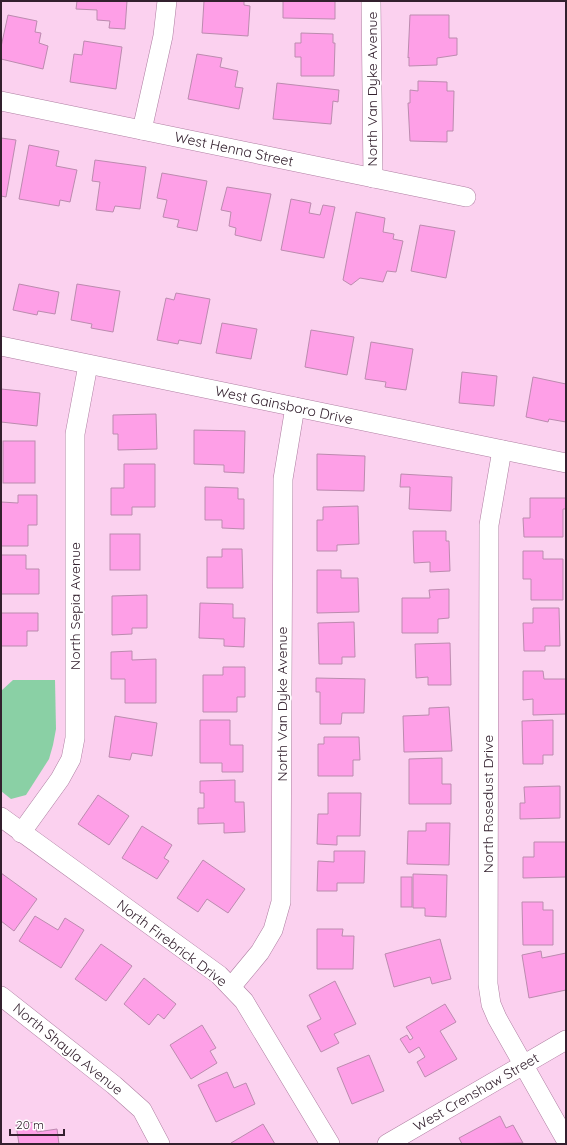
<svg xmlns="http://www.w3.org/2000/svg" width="567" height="1145" font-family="Quicksand,sans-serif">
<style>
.green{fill:#8ad0a5}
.building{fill:#fe9fe7;stroke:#bc8baf}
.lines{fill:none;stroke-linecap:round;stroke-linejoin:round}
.minor-casing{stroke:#ae7ea1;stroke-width:20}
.minor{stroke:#fff;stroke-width:19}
.labels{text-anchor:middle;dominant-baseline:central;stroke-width:3.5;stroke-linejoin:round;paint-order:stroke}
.street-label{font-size:14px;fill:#33202e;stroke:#fff}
</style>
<rect width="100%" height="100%" fill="#fbd1ef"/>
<path class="green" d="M13,680H55L56,729L53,745L49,759L26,795L11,799L1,791V691Z"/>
<g class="building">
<path d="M77,1H127L125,29L109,28L110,21L97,20V10L76,9Z"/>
<path d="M204,1H244V5L250,6L248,36L202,33Z"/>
<path d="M283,1H335V19L283,18Z"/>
<path d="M8,15L37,21L35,32L41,33L39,43L48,46L43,69L1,59V47Z"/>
<path d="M410,15H449V38H457V55L437,58V65L409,66V57L408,58Z"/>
<path d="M301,33L333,34V43H335L334,76H301V57H295V43H301Z"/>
<path d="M84,41L122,47L116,89L70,82L74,54L82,55Z"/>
<path d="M197,54L222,58L220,67L238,71L235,87L243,88L239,109L188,99Z"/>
<path d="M418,81L447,82V91H454L453,131H447V142L410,141L408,103H410V90L418,91Z"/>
<path d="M277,83L339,90L338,102L333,101L331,124L273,119Z"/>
<path d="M1,138L16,140L6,197L1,196Z"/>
<path d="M29,145L59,151L56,166L77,170L70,202L60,200L59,206L19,199Z"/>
<path d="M95,160L146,167L140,209L115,206L113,212L96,210L100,182L92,181Z"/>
<path d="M162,173L207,181L197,231L177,227L179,220L163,217L167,200L157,198Z"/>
<path d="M227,187L271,194L261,241L235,235L236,228L229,226L231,212L221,210Z"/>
<path d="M291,199L311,203L309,213L320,215L323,205L335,207L324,258L281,250Z"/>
<path d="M356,212L385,218L383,232L394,234L393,239L403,241L396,272L387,271L383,282L360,278L351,285L343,280Z"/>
<path d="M420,225L455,231L446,278L411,271Z"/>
<path d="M19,284L59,292L55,314L38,311L37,315L13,310Z"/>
<path d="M77,284L120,291L113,332L91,328L92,324L71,320Z"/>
<path d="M176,293L210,299L201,344L179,340L178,344L157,340L166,298L174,300Z"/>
<path d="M222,323L257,329L251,359L216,353Z"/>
<path d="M311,330L354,337L347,375L305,367Z"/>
<path d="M371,342L413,349L406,390L385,387L386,382L365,379Z"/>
<path d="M462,372L497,376L494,406L459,403Z"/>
<path d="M533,377L566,384V422L549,419L548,422L526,417Z"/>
<path d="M1,389L40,393L37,426L1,422Z"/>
<path d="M156,414L157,449L118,450V434H113V415Z"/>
<path d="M194,430L245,431L244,473L224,472V465L194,464Z"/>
<rect x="3" y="441" width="32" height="42"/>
<path d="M317,454L365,456L364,491L317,490Z"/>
<path d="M124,464H155V507H132V515H111V488H124Z"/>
<path d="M401,474L452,477L451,511L409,509L410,487H400Z"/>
<path d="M205,487L238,488V499H244V529L222,528V520H205Z"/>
<path d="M18,495H37V525H28V546H1V502L18,503Z"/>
<path d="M530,498H566V509H563V537H524L523,518H530Z"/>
<path d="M358,506L359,544L337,545V551H317V520H323V507Z"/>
<path d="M413,531H446V541H449L450,571L430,572V562L414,563Z"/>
<rect x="110" y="534" width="30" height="36"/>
<path d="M222,549H242L243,588H207V557H222Z"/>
<path d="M523,551H543V559H563V600H531V579H523Z"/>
<path d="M1,555H26V569H39V594H1Z"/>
<path d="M317,570H341V578H358L359,612L317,613Z"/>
<path d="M449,589V618L438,619V633H402V598H430L429,590Z"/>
<path d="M147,595V628H132V634L112,635V596Z"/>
<path d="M200,603L233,604V618H245L244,647L224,646V639L199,638Z"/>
<path d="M533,608H559L560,646H545V651H524L523,623H533Z"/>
<path d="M1,613H38V631H27V646H1Z"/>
<path d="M354,622L355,657H342V664H319L318,623Z"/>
<path d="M450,643L451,685H428V677L416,678L415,644Z"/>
<path d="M132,651V660L156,659V703H125V679H111V652Z"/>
<path d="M223,667H245V697H237V712H203V675H223Z"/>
<path d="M523,671H543L544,679H566V714L533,715V699L523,700Z"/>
<path d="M316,678L365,679L364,713H342L341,724H320V692H316Z"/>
<path d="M449,707L452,751L404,752L403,716L429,715V708Z"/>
<path d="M115,716L157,723L152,756L132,753L130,760L109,757Z"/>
<path d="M200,720H230V745H243V772H222V763H200Z"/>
<path d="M553,720V755H543V764H523L522,721Z"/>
<path d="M324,737H359L360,760H353V776H318V744H324Z"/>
<path d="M442,758V784H451V804H409V759Z"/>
<path d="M235,780V802H244L245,832L224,833V823L198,824V808H204V793H200V781Z"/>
<path d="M560,786V818L520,819V803H525L524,787Z"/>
<path d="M328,793H361L360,836H337V845L317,844L318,814H328Z"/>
<path d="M98,795L129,816L109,845L78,824Z"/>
<path d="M426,823H450L449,865L407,864L408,831H426Z"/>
<path d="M142,826L172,845L164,858L169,861L157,879L122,858Z"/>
<path d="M534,842H566V877L523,878V857H534Z"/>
<path d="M334,851H365L364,883H337V891H317L318,861L334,862Z"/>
<path d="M203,860L245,889L228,913L207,899L198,912L177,898Z"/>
<path d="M1,873L37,899L14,931L1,921Z"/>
<path d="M413,874L447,875L446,917L425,916V908H413Z"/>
<rect x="401" y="877" width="11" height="30"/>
<path d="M522,902H543V910H553V945H523Z"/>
<path d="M35,916L58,930L65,918L84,930L61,968L19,941Z"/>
<path d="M317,929H343L342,936H354L353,969H317Z"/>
<path d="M440,939L451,979L432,984L430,977L394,987L385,954Z"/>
<path d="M101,944L132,966L106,1001L75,979Z"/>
<path d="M541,951L542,958L566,953V990L529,998L522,955Z"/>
<path d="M144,978L176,1004L164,1019L158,1014L149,1025L124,1004Z"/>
<path d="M335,981L356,1024L334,1034L339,1043L321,1052L307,1026L321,1019L309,995Z"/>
<path d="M445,1004L456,1022L440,1031L457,1059L425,1077L417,1062L425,1057L419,1047L409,1053L400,1039L407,1035L410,1040L413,1038L406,1027Z"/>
<path d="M202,1025L216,1048L210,1051L217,1063L191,1079L170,1045Z"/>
<path d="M369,1055L384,1091L352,1104L337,1068Z"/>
<path d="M227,1072L234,1088L246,1083L255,1104L216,1122L198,1085Z"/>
<path d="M500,1116L506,1128L513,1125L523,1143L462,1144L459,1138Z"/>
<path d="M35,1122L37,1132L57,1129L59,1144H19L16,1125Z"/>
<path d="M263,1124L275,1144H232L231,1143Z"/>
</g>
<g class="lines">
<g class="minor-casing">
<g id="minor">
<path d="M371,1L373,178"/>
<path d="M1,101L466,197"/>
<path d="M142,130L163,36L167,1"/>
<path d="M1,346L566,463"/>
<path d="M502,450L489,525L488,984L491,1004L497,1018L566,1140"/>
<path d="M1,817L219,975L244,1001L330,1144"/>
<path d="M21,833L60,779L71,759L75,738V434L88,365"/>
<path d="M231,987L260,952L273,930L281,902L283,479L295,407"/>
<path d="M1,996L114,1085L142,1110L160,1144"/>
<path d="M387,1144L566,1040"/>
</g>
</g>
<use href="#minor" class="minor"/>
</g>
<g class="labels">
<g class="street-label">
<text transform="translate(372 89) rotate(-90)">North Van Dyke Avenue</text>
<text transform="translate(234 149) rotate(12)">West Henna Street</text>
<text transform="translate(284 405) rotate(12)">West Gainsboro Drive</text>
<text transform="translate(75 606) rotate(-90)">North Sepia Avenue</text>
<text transform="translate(282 704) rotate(-90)">North Van Dyke Avenue</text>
<text transform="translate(488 804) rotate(-90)">North Rosedust Drive</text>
<text transform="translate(172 943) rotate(37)">North Firebrick Drive</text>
<text transform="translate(68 1049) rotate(39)">North Shayla Avenue</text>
<text transform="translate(476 1092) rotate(-30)">West Crenshaw Street</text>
</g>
</g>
<rect width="567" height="1145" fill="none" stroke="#33202e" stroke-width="4"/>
<path d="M10 1129v6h54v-6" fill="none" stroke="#33202e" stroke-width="2"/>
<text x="16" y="1129" font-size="12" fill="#33202e" stroke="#ffffff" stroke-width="3" paint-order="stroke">20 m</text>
</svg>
